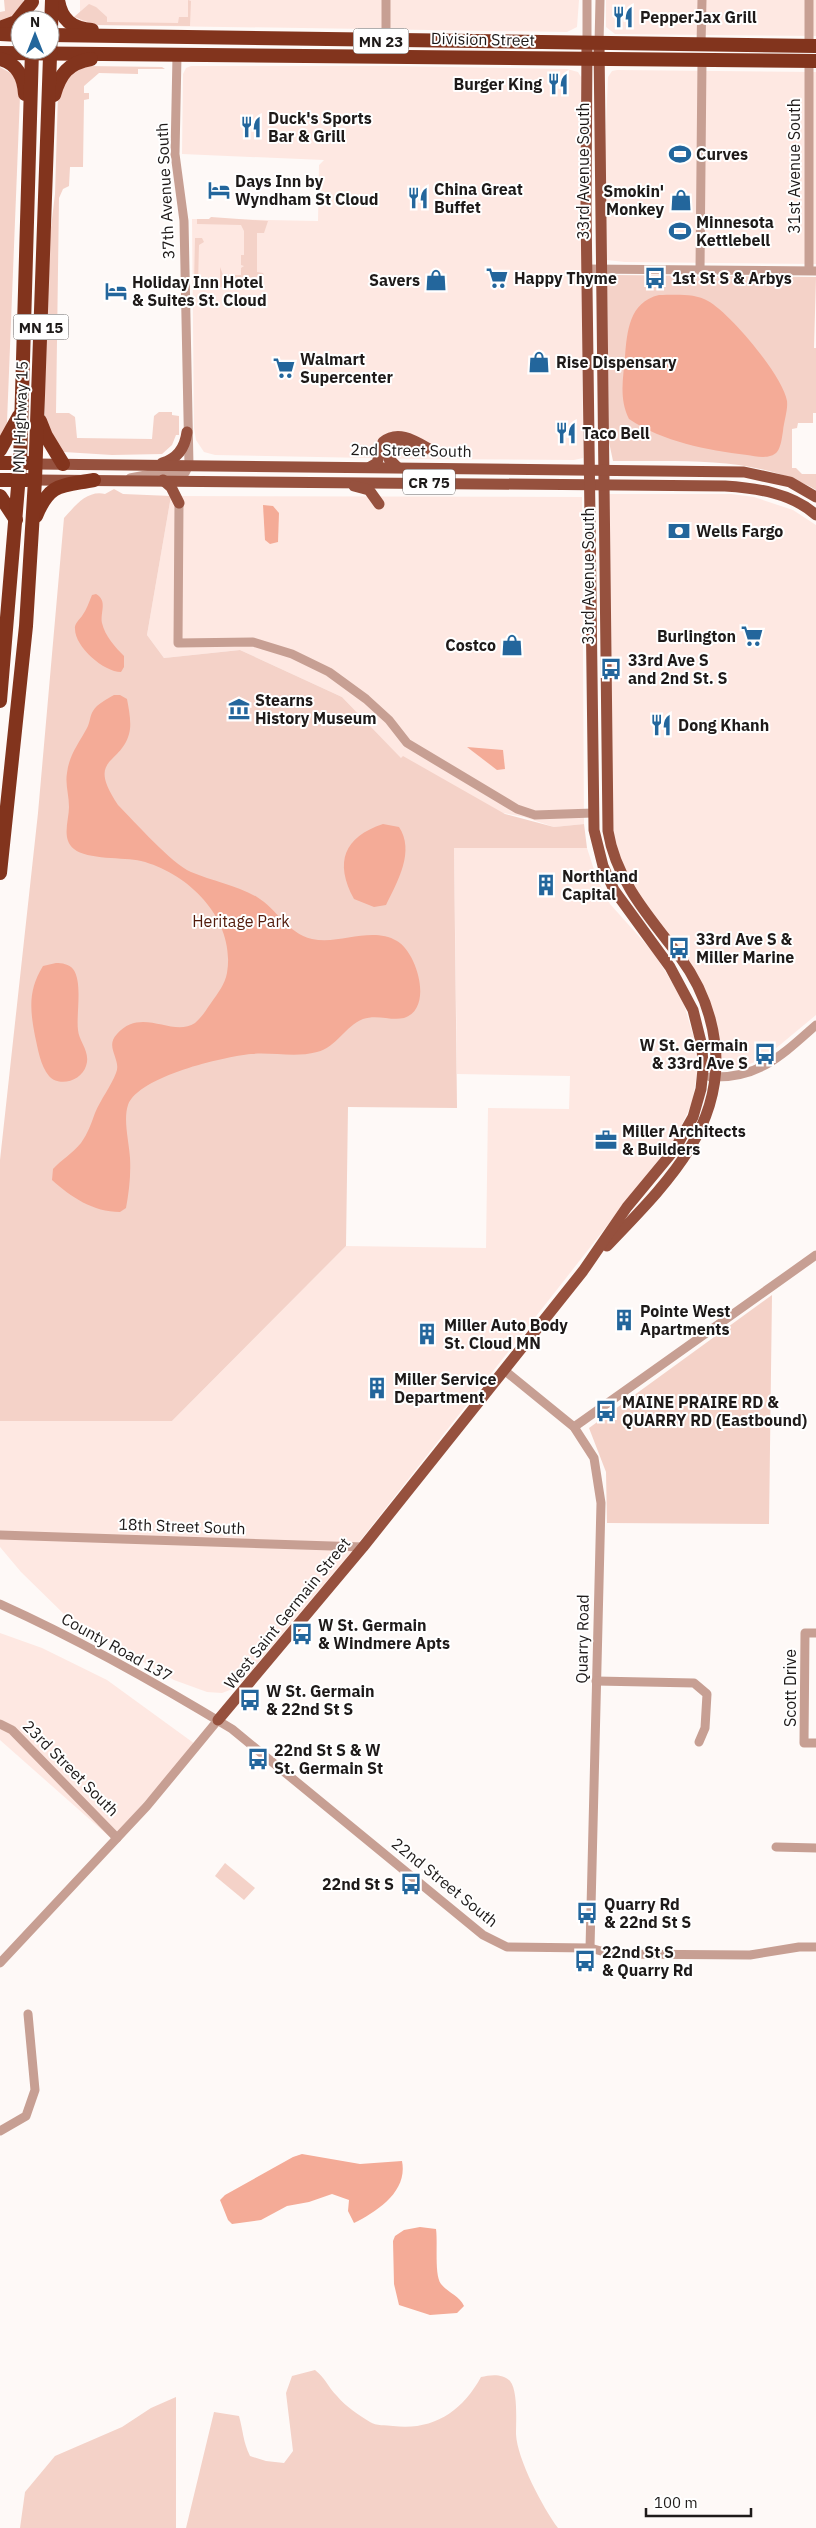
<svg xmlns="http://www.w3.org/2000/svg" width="816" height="2528" font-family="'IBM Plex Sans',sans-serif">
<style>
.built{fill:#fee8e2}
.green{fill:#f4d2c8}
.water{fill:#f4ab97}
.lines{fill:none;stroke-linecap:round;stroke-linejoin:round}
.minor{stroke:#c79f93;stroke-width:9}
.major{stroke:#96513e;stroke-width:11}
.highway{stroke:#82341d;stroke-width:14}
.labels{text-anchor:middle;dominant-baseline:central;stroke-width:4;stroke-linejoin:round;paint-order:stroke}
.shield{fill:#fff;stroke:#625f5e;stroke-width:1}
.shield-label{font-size:15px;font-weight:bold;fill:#1e1a19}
.poi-label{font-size:16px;font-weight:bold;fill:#1e1a19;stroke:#fff;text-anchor:start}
.street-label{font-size:16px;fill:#1e1a19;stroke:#fff}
.park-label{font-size:16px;fill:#521b0b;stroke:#fff}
</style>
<rect width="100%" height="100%" fill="#fef9f7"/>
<g class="built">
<path d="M80,0H579L577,27L567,32L96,25L80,21Z"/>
<path d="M606,0H816V36L615,34L606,27Z"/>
<path d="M191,66H387L567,69L578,72L581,77L583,458L574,460L419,459L215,455L204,452L196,440L194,428L192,219H209L213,217V219L318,221L319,165L324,160L182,154L183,74L186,68Z"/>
<path d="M617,70L816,72V264L625,262L607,260L605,151L608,77L612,71Z"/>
<path d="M607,494H731L754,497L793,510L816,525V1015L763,1059L739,1068L721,1069V1048L713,1015L627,879L612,833Z"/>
<path d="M171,496L582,497L584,824L554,827L524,817L482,809L416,774L342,697L240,650L164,658L147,635Z"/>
<path d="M454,848H587L597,879L610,904L653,952L682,998L694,1038L697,1073L692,1103L676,1137L657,1162L352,1551L246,1677L235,1688L222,1693L207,1692L174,1680L68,1618L21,1572L0,1547V1421H172L346,1246L486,1248L488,1108L569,1109L570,1076L457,1074Z"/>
<path d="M0,1633L42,1648L107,1680L195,1744L112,1839L0,1740Z"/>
</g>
<g class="green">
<path d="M4,0H24L17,15L0,23V12L5,11Z"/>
<path d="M188,0L191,1L190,26L96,25L74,17L89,4L96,7L107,17V22L178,23L179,17H188Z"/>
<path d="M88,66L162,67L165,69H138V74L99,73L84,86V93H89V99L84,100L83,167H70L69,186L63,189L59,198L56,413H69L75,417L77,438L152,439L154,416L159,412H172V415L179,416V435H176L172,445L162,454L112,455L64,452L60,449L45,426L44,358L48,253L55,194L58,94L62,80L81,68Z"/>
<path d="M0,67L14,75L20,96L7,422L6,430L0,439Z"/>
<path d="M211,217L268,221L264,233H257V272L263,273L264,275L256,277L241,288L213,287L214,284H220V267L223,275H241V268L244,266L241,265V255H244V231L241,225L197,224V219H209Z"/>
<path d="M195,238H202L204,242L199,245L198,284L203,285V287L194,285Z"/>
<path d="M616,275L816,277L814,348H816V413H813V423H798L797,428L792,429V468H796L802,474H816V490C755,455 681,462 613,461L609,442L607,285L610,277Z"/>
<path d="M114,489L123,494L171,496L147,635L164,658L240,650L342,697L401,758L403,756L505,814L554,827L584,824L587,848H454L457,1108L348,1107L346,1246L172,1421H0V1160L38,813L64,518C75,506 87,490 105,494Z"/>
<path d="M772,1295L769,1524L607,1523L606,1472L589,1428Z"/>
<path d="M225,1863L255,1888L244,1900L215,1876Z"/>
<path d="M315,2370C326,2379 328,2387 337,2396C345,2406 360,2416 370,2422C376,2426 386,2425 393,2426C432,2431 462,2412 481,2377C490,2375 502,2373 510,2381C518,2390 516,2422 516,2434C517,2459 543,2508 558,2528H186L214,2412L239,2416C243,2430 243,2442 250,2456L266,2461L284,2463L293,2451L286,2393L292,2376Z"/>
<path d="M176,2397V2528H20L25,2492L55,2456L122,2427L151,2408Z"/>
</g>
<g class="water">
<path d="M659,295C674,295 695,293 708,301C730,313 783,376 787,401C788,410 784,421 783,431C782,437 781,447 777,452C770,460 755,456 747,455C706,450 664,442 629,419C619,399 623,379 625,357C627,332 629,302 659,295Z"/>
<path d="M263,505L273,506L279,513L278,542L270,544L265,540Z"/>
<path d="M96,594C108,601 100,612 102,623C105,636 115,647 124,656V667L121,672C104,672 75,647 75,629C74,624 79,620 82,616C87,609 89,602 92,595Z"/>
<path d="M114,695H120L127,699C129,710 132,724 129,734C120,766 86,757 118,805C135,822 171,863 191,872C212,881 236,885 257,897C277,909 287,933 312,939C340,945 371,926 397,941C417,952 434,1009 404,1018C391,1021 377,1014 363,1019C345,1026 337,1047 317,1052C295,1058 273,1052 251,1054C223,1057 139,1076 128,1105C123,1120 129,1142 130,1158C131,1175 129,1192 126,1208L120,1212C93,1212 71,1197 52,1180L53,1169C61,1160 73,1153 81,1143C88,1133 91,1124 95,1113C101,1099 111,1086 116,1073C122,1060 104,1047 117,1034C142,1006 172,1038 195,1023C202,1017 206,1010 211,1003C218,993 225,984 227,973C236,920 189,873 141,861C124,857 87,860 74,849C61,839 69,820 69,807C69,795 65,784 67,773C69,755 79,743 87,728C90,723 90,715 93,711C97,704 107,699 114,695Z"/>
<path d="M467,747L503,750L505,769L497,770Z"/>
<path d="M383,824L399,827C415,851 398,881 386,905L374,907L354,899C334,862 344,837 383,824Z"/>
<path d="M56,963C62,963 69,964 73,969C83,982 76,1014 78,1030C79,1042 91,1052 86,1066C82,1080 60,1088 49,1076C40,1065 38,1049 35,1036C30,1010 28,990 43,966Z"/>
<path d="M302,2154L360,2164L402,2161C408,2191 378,2211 354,2223L348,2211L349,2200L332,2194L309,2202L287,2206L261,2220L232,2224L228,2220L220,2200L225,2195L293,2157Z"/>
<path d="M420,2227L436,2229C438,2242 434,2275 441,2284C448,2293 459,2295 464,2306L457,2313L430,2315L399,2305L394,2284L393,2241L395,2236L404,2230Z"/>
</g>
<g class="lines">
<g class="minor">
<path d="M386,0V41"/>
<path d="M587,44V0"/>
<path d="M599,44L600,0"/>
<path d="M701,45L702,0"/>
<path d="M809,46V0"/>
<path d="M587,269L816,271"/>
<path d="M700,270L702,60"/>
<path d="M809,270V61"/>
<path d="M130,478L151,474L185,473L189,465L184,221L175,154L177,56"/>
<path d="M179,503L178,643L253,642L292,654L329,672L366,699L389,720L407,743L517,809L535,815L593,813"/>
<path d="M710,1077C759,1079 782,1055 816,1025"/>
<path d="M504,1370L574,1427L594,1458L601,1503L590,1948"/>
<path d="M574,1427L816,1255"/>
<path d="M0,1535L363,1547"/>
<path d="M0,1604C80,1640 158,1684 232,1729L483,1935L507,1947L590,1948L612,1954L750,1955L799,1947H816"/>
<path d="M816,1633H805L804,1743H816"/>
<path d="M596,1681L694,1683L707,1694L705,1728L699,1742"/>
<path d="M0,1724L12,1730L117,1838"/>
<path d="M776,1847L816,1848"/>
<path d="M0,1963L147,1806L218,1720"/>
<path d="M0,2131L26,2116L35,2090L28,2014"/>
</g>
<g class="major">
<path d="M599,44L608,831C616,881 650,918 680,957C700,984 711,1011 715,1044C725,1130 661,1189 607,1246"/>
<path d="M162,463C177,459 185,448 187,432"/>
<path d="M36,464L744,472L790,482L816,497"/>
<path d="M370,467L377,463L383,442C400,428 419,444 435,452"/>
<path d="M397,467L389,459L390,449L396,444L410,448"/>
<path d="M35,480L725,486C756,488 792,493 816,515"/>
<path d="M163,480L171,487L179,503"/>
<path d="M354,486L369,490L379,504"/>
<path d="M218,1720L363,1547L583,1271L627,1207L675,1149L693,1117L701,1089L703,1069L702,1046L693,1010L670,967L614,890L603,866L594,830L586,207L587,44"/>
</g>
<g class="highway">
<path d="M58,0C61,19 72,29 92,30"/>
<path d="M0,28L16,22L32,2"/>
<path d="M0,34L20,35"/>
<path d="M50,35L816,46"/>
<path d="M0,53L816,61"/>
<path d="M0,59C17,63 24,78 25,94"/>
<path d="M54,95C60,74 68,63 91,59"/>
<path d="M40,421L46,436L63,464"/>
<path d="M0,450L19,416"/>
<path d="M0,463H28"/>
<path d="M0,480H27"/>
<path d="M0,496L16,520"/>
<path d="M36,516C50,482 62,486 94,480"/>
<path d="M0,701L20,463L32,50"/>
<path d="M0,873L26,626L35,480L52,0"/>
</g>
</g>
<defs>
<g id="restaurant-bare" transform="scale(1.725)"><path d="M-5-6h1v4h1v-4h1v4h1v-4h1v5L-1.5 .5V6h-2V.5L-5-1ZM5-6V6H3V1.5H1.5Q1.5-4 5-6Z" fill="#23669c" stroke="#fff" stroke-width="2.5" paint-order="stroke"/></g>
<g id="stadium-bare" transform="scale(1.725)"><path d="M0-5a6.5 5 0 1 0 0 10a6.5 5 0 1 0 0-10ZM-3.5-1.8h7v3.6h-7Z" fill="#23669c" stroke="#fff" stroke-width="2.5" paint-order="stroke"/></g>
<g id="hotel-bare" transform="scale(1.725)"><path d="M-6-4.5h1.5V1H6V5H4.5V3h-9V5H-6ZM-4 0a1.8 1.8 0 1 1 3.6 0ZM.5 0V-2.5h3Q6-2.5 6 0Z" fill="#23669c" stroke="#fff" stroke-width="2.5" paint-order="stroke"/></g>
<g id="shop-bare" transform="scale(1.725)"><path d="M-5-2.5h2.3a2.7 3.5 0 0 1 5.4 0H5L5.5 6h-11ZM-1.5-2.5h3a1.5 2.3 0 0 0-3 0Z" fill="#23669c" stroke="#fff" stroke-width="2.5" paint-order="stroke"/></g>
<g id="supermarket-bare" transform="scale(1.725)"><path d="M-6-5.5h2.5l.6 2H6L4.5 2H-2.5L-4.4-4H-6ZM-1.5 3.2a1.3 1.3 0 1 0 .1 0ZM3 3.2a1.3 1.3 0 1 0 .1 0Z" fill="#23669c" stroke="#fff" stroke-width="2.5" paint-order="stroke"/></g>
<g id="bus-bare" transform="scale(1.725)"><path d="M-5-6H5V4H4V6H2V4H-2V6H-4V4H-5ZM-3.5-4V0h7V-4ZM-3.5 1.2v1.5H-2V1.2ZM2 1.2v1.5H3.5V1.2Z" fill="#23669c" stroke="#fff" stroke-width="2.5" paint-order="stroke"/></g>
<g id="bank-bare" transform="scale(1.725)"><path d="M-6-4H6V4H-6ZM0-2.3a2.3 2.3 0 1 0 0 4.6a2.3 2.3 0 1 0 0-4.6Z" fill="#23669c" stroke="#fff" stroke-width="2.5" paint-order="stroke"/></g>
<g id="museum-bare" transform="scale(1.725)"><path d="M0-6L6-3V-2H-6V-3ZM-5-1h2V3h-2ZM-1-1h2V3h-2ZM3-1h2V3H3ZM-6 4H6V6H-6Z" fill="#23669c" stroke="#fff" stroke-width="2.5" paint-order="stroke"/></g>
<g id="building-bare" transform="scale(1.725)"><path d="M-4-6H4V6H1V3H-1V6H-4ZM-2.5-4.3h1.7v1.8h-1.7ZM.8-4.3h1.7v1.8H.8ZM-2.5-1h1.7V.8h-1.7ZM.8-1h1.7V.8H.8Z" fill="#23669c" stroke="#fff" stroke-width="2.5" paint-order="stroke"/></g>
<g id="office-bare" transform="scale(1.725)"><path d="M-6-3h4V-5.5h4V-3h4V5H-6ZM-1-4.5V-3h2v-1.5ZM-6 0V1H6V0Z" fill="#23669c" stroke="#fff" stroke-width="2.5" paint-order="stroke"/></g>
</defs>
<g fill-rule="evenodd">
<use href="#restaurant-bare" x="623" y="17"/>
<use href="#restaurant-bare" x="558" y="84"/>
<use href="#restaurant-bare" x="251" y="127"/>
<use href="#stadium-bare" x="680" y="154"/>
<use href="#hotel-bare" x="219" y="190"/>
<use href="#restaurant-bare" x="418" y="198"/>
<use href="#shop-bare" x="681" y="200"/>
<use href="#stadium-bare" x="680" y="231"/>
<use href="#supermarket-bare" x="497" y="278"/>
<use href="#bus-bare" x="655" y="278"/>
<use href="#shop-bare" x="436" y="280"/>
<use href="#hotel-bare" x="116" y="291"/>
<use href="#shop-bare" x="539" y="362"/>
<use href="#supermarket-bare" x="284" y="368"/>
<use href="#restaurant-bare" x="566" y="433"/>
<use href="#bank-bare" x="679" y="531"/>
<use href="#supermarket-bare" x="752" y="636"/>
<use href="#shop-bare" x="512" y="645"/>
<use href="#bus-bare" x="611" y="669"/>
<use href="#museum-bare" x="239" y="709"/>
<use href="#restaurant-bare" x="661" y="725"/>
<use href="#building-bare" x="546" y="885"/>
<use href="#bus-bare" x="679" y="948"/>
<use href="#bus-bare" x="765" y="1054"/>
<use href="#office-bare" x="606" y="1140"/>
<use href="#building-bare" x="624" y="1320"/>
<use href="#building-bare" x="427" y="1334"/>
<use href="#building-bare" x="377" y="1388"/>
<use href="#bus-bare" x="606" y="1411"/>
<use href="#bus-bare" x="302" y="1634"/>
<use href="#bus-bare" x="250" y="1700"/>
<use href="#bus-bare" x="258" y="1759"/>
<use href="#bus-bare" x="411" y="1884"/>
<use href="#bus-bare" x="587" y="1913"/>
<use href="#bus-bare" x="585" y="1961"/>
</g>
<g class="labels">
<g class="shield">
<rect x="353.5" y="28.5" width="55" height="25" rx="4"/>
<rect x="13.5" y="314.5" width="55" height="25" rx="4"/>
<rect x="403" y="469.5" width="52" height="25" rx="4"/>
</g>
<g class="shield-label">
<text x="381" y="41">MN 23</text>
<text x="41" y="327">MN 15</text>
<text x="429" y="482">CR 75</text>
</g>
<g class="poi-label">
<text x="640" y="17">PepperJax Grill</text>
<text x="542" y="84" text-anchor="end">Burger King</text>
<text x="268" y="118">Duck's Sports<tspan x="268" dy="18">Bar &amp; Grill</tspan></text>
<text x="696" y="154">Curves</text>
<text x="235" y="181">Days Inn by<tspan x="235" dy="18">Wyndham St Cloud</tspan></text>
<text x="434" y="189">China Great<tspan x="434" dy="18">Buffet</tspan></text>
<text x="664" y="191" text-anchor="end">Smokin'<tspan x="664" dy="18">Monkey</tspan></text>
<text x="696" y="222">Minnesota<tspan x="696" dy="18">Kettlebell</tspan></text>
<text x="514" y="278">Happy Thyme</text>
<text x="672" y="278">1st St S &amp; Arbys</text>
<text x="420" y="280" text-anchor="end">Savers</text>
<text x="132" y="282">Holiday Inn Hotel<tspan x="132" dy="18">&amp; Suites St. Cloud</tspan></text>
<text x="300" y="359">Walmart<tspan x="300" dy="18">Supercenter</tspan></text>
<text x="556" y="362">Rise Dispensary</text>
<text x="582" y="433">Taco Bell</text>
<text x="696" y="531">Wells Fargo</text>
<text x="736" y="636" text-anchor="end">Burlington</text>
<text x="496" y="645" text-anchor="end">Costco</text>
<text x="628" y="660">33rd Ave S<tspan x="628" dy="18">and 2nd St. S</tspan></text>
<text x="255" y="700">Stearns<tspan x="255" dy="18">History Museum</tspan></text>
<text x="678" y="725">Dong Khanh</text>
<text x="562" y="876">Northland<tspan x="562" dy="18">Capital</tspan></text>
<text x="696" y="939">33rd Ave S &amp;<tspan x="696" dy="18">Miller Marine</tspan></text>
<text x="748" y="1045" text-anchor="end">W St. Germain<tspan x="748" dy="18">&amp; 33rd Ave S</tspan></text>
<text x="622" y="1131">Miller Architects<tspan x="622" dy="18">&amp; Builders</tspan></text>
<text x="640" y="1311">Pointe West<tspan x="640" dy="18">Apartments</tspan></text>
<text x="444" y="1325">Miller Auto Body<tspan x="444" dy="18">St. Cloud MN</tspan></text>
<text x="394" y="1379">Miller Service<tspan x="394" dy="18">Department</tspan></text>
<text x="622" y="1402">MAINE PRAIRE RD &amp;<tspan x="622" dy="18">QUARRY RD (Eastbound)</tspan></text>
<text x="318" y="1625">W St. Germain<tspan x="318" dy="18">&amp; Windmere Apts</tspan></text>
<text x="266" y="1691">W St. Germain<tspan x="266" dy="18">&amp; 22nd St S</tspan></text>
<text x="274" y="1750">22nd St S &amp; W<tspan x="274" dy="18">St. Germain St</tspan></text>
<text x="394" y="1884" text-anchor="end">22nd St S</text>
<text x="604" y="1904">Quarry Rd<tspan x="604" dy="18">&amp; 22nd St S</tspan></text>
<text x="602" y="1952">22nd St S<tspan x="602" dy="18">&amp; Quarry Rd</tspan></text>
</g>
<g class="street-label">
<text transform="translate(483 39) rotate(1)">Division Street</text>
<text transform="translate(794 166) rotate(-90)">31st Avenue South</text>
<text transform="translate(583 171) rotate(-90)">33rd Avenue South</text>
<text transform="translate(165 191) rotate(-93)">37th Avenue South</text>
<text transform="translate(20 417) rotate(-88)">MN Highway 15</text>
<text transform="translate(411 450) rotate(1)">2nd Street South</text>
<text transform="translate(588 576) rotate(-90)">33rd Avenue South</text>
<text transform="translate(182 1526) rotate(2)">18th Street South</text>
<text transform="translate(287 1613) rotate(-51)">West Saint Germain Street</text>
<text transform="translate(582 1639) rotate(-89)">Quarry Road</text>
<text transform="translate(117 1647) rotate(29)">County Road 137</text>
<text transform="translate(790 1688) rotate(-90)">Scott Drive</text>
<text transform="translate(71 1768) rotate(45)">23rd Street South</text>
<text transform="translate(445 1882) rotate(39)">22nd Street South</text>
</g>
<g class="park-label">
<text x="241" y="921">Heritage Park</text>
</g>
</g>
<g transform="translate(35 35)"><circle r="24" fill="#ffffff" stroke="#a5a3a3"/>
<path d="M0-4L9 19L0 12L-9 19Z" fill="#23669c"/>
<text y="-8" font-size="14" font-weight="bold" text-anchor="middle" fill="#1e1a19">N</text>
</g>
<path d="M646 2508v8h105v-8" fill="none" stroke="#1e1a19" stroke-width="2.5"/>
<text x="654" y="2508" font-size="15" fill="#1e1a19" stroke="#ffffff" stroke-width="4" paint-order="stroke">100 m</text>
</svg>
